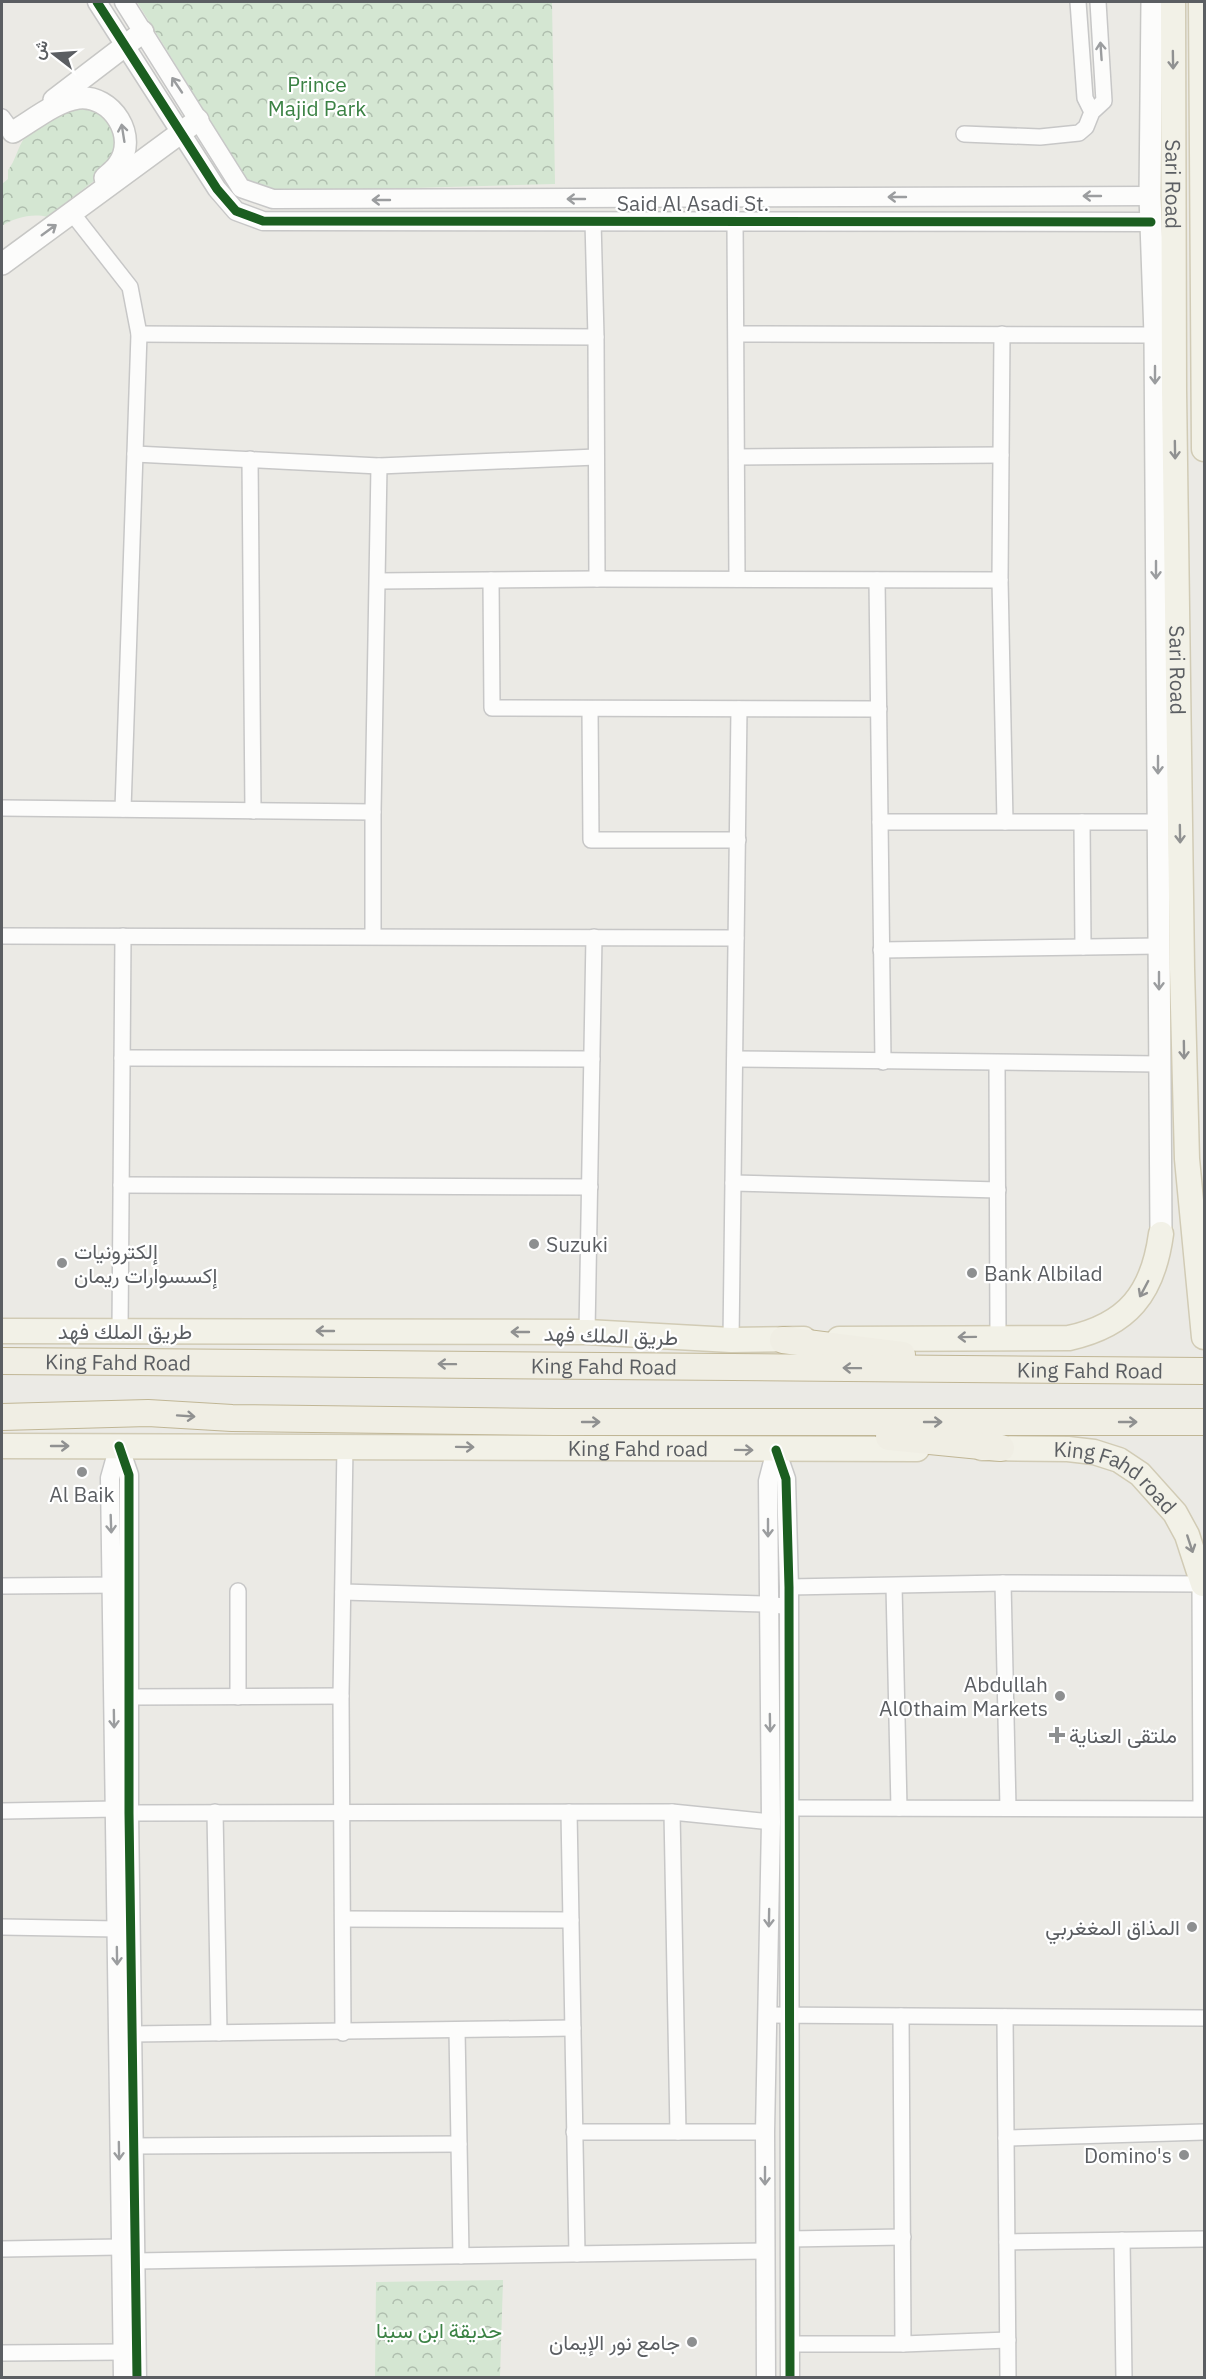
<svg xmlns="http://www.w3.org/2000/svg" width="1206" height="2379" font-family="'IBM Plex Sans',Vazirmatn,sans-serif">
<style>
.park{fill:url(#park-crowns)}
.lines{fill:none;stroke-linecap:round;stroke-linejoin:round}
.minor-casing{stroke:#c7c7c7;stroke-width:18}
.tertiary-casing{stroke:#c7c7c7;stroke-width:21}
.secondary-casing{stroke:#c7c7c5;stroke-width:24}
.primary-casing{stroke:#d1cbb5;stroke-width:27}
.trunk-casing{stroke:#c0b695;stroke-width:28}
.minor{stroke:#fcfcfb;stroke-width:15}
.tertiary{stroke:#fcfcfb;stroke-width:18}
.secondary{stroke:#fcfcfb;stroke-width:21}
.primary{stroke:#f2f1e7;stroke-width:24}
.trunk{stroke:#f0eee4;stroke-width:26}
.cycleway-casing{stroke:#fff;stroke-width:13}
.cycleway{stroke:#1b5e20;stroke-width:9}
.oneway{stroke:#9b9d9f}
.oneway2{stroke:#909191}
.oneway3{stroke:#8f9090}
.poi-dot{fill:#8d8f90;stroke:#fff;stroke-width:2}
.labels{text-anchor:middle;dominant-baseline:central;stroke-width:4.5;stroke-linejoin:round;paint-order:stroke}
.park-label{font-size:21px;fill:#3b8244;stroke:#fff}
.street-label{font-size:21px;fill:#5b5e62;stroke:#fff}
.poi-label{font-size:21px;fill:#5b5e62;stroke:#fff;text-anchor:start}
</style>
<defs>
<pattern id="park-crowns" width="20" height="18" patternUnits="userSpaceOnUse" patternTransform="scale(1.5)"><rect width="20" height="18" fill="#d4e6d2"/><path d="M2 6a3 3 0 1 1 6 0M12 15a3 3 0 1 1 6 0" fill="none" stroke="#afbeae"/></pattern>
</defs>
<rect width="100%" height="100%" fill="#ebeae5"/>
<g class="park">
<path d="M137,2H552L555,184L273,192L246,179Z"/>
<path d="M85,103L121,131L116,164L47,217C33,213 13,218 2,226V184L8,179V170C16,160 17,148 25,137L69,107Z"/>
<path d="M503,2280L500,2377H375L376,2282Z"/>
</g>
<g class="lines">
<g class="minor-casing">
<g id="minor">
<path d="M1078,2L1085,98L1092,112"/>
<path d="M2,117L13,132"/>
<path d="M964,134L1040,137L1079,133L1086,127L1092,112L1104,101L1098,2"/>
<path d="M72,213L130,287L139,334L123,809"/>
<path d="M735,220L737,579"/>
<path d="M593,221L596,337L597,579"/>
<path d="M139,334L596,337"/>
<path d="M737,334L1155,335"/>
<path d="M1002,334L1000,580L1005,822"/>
<path d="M135,454L379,466L596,457"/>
<path d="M737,457L1001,455"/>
<path d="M250,459L253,811"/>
<path d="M491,580L492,708L879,709"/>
<path d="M877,580L883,1062"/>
<path d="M378,581L597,579L1000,580"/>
<path d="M590,709L591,840H738"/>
<path d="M2,808L373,812"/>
<path d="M880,822H1158"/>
<path d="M1082,822L1083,947"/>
<path d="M2,936L736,938"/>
<path d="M373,936V812L379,466"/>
<path d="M881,950L1159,946"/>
<path d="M122,1058L592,1059"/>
<path d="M735,1059L1159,1064"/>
<path d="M997,1063L998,1337"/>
<path d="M733,1183L998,1190"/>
<path d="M121,1185L590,1187"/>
<path d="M120,1331L123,936"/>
<path d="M587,1332L594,937"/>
<path d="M731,1340L739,709"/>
<path d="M1003,1583L1008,1808"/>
<path d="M2,1586L121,1585"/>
<path d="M894,1586L899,1808"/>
<path d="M789,1587L1003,1583L1203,1584"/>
<path d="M343,1592L768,1604L789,1607"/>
<path d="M130,1697L341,1696"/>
<path d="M238,1697V1591"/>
<path d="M790,1808L1204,1809"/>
<path d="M2,1811L116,1809"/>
<path d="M215,1812L219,2033"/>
<path d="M569,1812L577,2254"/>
<path d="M672,1812L678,2132"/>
<path d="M129,1813L672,1812L771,1822"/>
<path d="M343,1919L571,1920"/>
<path d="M2,1927L117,1929"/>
<path d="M767,2015L1204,2018"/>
<path d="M901,2016L903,2344"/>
<path d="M1005,2017L1008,2378"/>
<path d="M457,2030L461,2256"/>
<path d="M343,2033L341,1696L345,1446"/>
<path d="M133,2034L573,2028"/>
<path d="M574,2132H765"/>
<path d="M1006,2138L1204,2132"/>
<path d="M134,2146L459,2144"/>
<path d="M790,2239L903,2237"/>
<path d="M1122,2240L1124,2378"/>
<path d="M1007,2242L1204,2239"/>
<path d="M2,2249L120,2247"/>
<path d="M136,2261L765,2251"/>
<path d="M790,2344H903L1008,2340"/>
<path d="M2,2353L123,2352"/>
</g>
</g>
<g class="tertiary-casing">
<g id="tertiary">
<path d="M97,2L217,189L236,211L263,221L1151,222"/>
<path d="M124,2L241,188L273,199L1150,196"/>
<path d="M119,1446L129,1475V1813L137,2378"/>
<path d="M119,1446L110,1478L123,2378"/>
<path d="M776,1450L786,1479L789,1587L790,2378"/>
<path d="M766,2378L765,2132L771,1822L768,1481L776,1450"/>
</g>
</g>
<g class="secondary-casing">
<g id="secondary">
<path d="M1152,2L1150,196L1155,335L1161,1234"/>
<path d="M54,100L143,32"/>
<path d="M13,132C32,121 56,101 78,98C112,94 139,137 118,165C115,170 109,174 105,178"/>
<path d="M2,264L198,120"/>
<path d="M1203,1584L1204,1805"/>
</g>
</g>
<g class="primary-casing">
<g id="primary">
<path id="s1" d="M1173,2L1174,391L1182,969L1187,1159L1204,1337"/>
<path d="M1201,2L1204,449"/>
<path d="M2,1331L587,1332L731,1340L804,1339"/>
<path d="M839,1339L1069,1338C1128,1325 1153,1293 1161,1234"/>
<path id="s2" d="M2,1446L917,1449"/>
<path id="s3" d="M982,1448L1068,1449L1094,1452L1119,1460L1140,1474L1175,1513L1187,1535L1203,1584"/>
</g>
</g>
<g class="trunk-casing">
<g id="trunk">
<path d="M783,1340L902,1355"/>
<path id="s4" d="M2,1361L1204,1371"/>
<path d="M2,1417L148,1413L232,1418L555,1422H1204"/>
<path d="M889,1437L1001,1448"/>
</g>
</g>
<use href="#minor" class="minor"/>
<use href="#tertiary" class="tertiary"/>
<use href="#secondary" class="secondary"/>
<use href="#primary" class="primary"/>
<use href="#trunk" class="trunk"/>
<g class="cycleway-casing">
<g id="cycleway">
<path d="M97,2L217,189L236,211L263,221L1151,222"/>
<path d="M119,1446L129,1475V1813L137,2378"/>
<path d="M776,1450L786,1479L789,1587L790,2378"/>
</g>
</g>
<use href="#cycleway" class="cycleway"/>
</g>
<defs><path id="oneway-shaft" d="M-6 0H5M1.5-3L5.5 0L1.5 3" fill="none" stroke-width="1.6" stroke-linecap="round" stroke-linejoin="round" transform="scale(1.5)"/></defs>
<g class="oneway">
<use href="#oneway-shaft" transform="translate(1101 51) rotate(-94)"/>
<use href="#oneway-shaft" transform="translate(177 85) rotate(-124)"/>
<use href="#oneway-shaft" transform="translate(123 133) rotate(-99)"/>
<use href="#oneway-shaft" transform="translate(1092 196) rotate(180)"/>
<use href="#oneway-shaft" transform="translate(897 197) rotate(180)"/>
<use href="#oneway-shaft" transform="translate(576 199) rotate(180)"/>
<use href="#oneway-shaft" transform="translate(381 200) rotate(180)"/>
<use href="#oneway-shaft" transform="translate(49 230) rotate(-36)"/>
<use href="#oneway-shaft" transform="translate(1155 375) rotate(90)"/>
<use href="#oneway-shaft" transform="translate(1156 570) rotate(90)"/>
<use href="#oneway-shaft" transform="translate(1158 765) rotate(90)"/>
<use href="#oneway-shaft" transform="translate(1159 981) rotate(90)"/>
<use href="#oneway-shaft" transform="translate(111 1524) rotate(88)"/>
<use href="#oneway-shaft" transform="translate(768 1528) rotate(90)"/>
<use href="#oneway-shaft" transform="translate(114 1719) rotate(89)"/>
<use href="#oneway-shaft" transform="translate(770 1723) rotate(89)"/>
<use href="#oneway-shaft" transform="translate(769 1918) rotate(91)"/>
<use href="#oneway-shaft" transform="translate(117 1956) rotate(89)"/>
<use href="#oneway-shaft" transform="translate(119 2151) rotate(89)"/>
<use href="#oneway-shaft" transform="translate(765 2176) rotate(90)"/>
</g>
<g class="oneway2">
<use href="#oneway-shaft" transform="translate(1173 60) rotate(89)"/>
<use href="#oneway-shaft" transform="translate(1175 450) rotate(89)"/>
<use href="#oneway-shaft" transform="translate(1180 834) rotate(89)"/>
<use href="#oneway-shaft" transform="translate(1184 1050) rotate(89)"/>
<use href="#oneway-shaft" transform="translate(1144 1289) rotate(118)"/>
<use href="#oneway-shaft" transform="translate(325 1331) rotate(-180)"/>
<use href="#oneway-shaft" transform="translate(520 1332) rotate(-180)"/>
<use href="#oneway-shaft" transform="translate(967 1337) rotate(179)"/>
<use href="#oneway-shaft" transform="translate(60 1446)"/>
<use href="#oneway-shaft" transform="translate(465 1447) rotate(1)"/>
<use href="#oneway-shaft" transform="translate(744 1450) rotate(1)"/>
<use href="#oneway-shaft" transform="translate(1190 1544) rotate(72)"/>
</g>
<g class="oneway3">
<use href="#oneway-shaft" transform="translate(447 1364) rotate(-179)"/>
<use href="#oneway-shaft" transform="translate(852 1368) rotate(-179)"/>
<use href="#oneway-shaft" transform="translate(186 1416) rotate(4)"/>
<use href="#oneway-shaft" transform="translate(591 1422)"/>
<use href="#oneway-shaft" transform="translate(933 1422)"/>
<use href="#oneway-shaft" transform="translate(1128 1422)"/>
</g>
<g class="poi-dot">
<circle cx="534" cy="1244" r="6"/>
<circle cx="62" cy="1263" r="6"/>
<circle cx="972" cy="1273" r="6"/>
<circle cx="82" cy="1472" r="6"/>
<circle cx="1060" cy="1696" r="6"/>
<path d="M1054 1726h6v6h6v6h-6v6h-6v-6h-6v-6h6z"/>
<circle cx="1192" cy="1927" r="6"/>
<circle cx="1184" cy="2155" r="6"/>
<circle cx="692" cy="2342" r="6"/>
</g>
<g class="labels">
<g class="park-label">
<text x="317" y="84">Prince<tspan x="317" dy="24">Majid Park</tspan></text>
<text x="439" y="2330">حديقة ابن سينا</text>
</g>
<g class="street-label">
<text stroke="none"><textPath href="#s1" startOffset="182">Sari Road</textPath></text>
<text x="693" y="203">Said Al Asadi St.</text>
<text stroke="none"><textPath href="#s1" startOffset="668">Sari Road</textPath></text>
<text x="125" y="1331">طريق الملك فهد</text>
<text transform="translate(611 1335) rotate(2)">طريق الملك فهد</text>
<text stroke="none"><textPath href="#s4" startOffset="116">King Fahd Road</textPath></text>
<text stroke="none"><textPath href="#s4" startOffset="602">King Fahd Road</textPath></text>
<text stroke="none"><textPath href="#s4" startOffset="1088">King Fahd Road</textPath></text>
<text stroke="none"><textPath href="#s2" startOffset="636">King Fahd road</textPath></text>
<text stroke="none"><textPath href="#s3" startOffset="142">King Fahd road</textPath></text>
</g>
<g class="poi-label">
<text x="546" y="1244">Suzuki</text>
<text x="74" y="1251">إلكترونيات<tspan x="74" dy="24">إكسسوارات ريمان</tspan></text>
<text x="984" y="1273">Bank Albilad</text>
<text x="82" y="1494" text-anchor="middle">Al Baik</text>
<text x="1048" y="1684" text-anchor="end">Abdullah<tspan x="1048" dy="24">AlOthaim Markets</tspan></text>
<text x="1069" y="1735">ملتقى العناية</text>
<text x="1180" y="1927" text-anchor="end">المذاق المغغربي</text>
<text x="1172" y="2155" text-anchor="end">Domino's</text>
<text x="680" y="2342" text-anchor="end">جامع نور الإيمان</text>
</g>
</g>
<rect width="1206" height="2379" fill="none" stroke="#5b5e62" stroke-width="6"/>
<g transform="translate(54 54) rotate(287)" stroke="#ffffff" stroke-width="4.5" paint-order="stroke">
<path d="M0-4.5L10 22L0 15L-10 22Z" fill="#5b5e62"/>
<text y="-9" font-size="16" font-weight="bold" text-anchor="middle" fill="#5b5e62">ش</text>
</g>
</svg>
